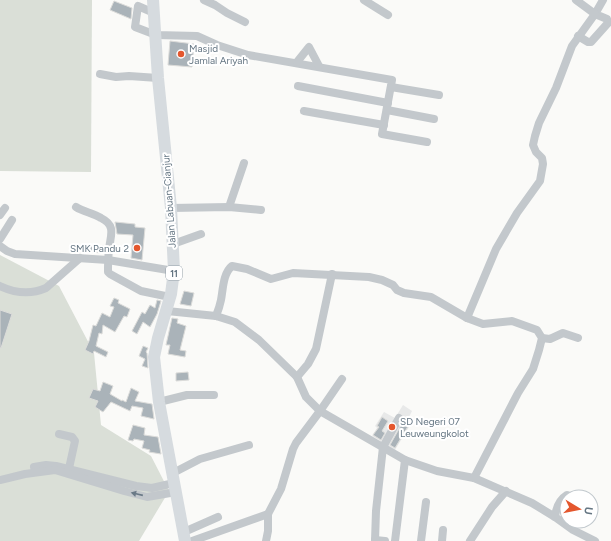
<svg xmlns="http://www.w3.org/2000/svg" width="611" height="541" font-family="Figtree,sans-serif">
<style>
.built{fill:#e8e9e9}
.green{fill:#dadfd7}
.building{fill:#aab3b9;stroke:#dcdcda}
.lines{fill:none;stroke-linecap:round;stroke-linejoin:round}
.minor{stroke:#c3c8cc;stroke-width:8}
.highway{stroke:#d6dbdf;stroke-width:12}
.oneway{fill:#6a7a87}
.poi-dot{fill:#e4572e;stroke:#fff;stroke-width:1.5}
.labels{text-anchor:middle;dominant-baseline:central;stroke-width:4;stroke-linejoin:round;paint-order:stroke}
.shield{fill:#fff;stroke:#939fa8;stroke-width:1}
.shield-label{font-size:9px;font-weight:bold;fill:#657683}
.poi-label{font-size:10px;fill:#657683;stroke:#fff;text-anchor:start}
.street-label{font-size:10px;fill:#657683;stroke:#fff}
</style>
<rect width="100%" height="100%" fill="#fafaf8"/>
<path class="built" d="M403,405L412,411L408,419L412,422L395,450L372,436L377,428L375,426L384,412L395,418Z"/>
<g class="green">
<path d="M0,0H92L91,172L0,171Z"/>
<path d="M0,255L59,286L94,353L101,425L151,456L169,491L139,541H0Z"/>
</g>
<g class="building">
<path d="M114,1L132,8L131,19L110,10Z"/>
<path d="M170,41L194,44L192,67L168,65Z"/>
<path d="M115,222L135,224V227L145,228L142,260L131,258L133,235L117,234Z"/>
<path d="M90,245L104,246L103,253L90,252Z"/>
<path d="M184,291L194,293L191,306L180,304Z"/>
<path d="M114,298L119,300L118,303L130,309L127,317L124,316L115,332L103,325L102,334L99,333L96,346L108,352L106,357L94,351L93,354L85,350L89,341L93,325L96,326L102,313L110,317L114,307L110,306Z"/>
<path d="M157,300L161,301L157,314L150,327L143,322L137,334L132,331L142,312L145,314L150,305L155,308Z"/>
<path d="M0,310L12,314L1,348H0Z"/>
<path d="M172,318L178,319L177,323L186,326L180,350L186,351L185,357L168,354L170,345H166Z"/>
<path d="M143,346L148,348L146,352L147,353L148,368L142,366L145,359L139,356Z"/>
<path d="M188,372L189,380L176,381V373Z"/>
<path d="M103,382L113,386L110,394L122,401V400L126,402L131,388L139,392L135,401L152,404L154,419L141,416L143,408L132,406L130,411L111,402L103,412L95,407L98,401L89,398L93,389L100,391Z"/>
<path d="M382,417L388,421L382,431L385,433L381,440L373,435L379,427L377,426Z"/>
<path d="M404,420L410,423L395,448L390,445Z"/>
<path d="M133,425L145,428L144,435L158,437L161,454L149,452L150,450L142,448L144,441L134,439L133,441L128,440Z"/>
</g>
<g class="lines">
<g class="minor">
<path d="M204,0L215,5L227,13L245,22"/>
<path d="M364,0L388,15"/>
<path d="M154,13L138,6L135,27L156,35L197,36L217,45L248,55L392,80L382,134L427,142"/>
<path d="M578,36L588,42H591L608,23L607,19L595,14L603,0"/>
<path d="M297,62L309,47L319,66"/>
<path d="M100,74L116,77L129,76L158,78"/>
<path d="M298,86L388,103"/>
<path d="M391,87L439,95"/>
<path d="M387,110L434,119"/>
<path d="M304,111L384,125"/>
<path d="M76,207C84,212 93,213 101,218C117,226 110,236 109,250C108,257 108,264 108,272L110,274L141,291L170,297"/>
<path d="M229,207L244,163"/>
<path d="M171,208L229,207L261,210"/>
<path d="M0,215L5,208"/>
<path d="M0,239L12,220"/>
<path d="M173,244L201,234"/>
<path d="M0,246L7,251L15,254L108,260L174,271"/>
<path d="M0,286C15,293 30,295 46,288L80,258"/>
<path d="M167,311L216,316L235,322L259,340L297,377L306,397L320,411L405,460L437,471L474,478"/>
<path d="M216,316C218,311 220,305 221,300C223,290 223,273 232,266L247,269L271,279L293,273L369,277L382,280L393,285L397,290L404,293L431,297L467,318L483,324L512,321L537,330L542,338L539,350L533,369L518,393L474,478L532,503L555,517L573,530L595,541"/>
<path d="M467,318L496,249L517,213L540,181L543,164L542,158L536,152L533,145L535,136L539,123L556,88L572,46L595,14L576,0"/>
<path d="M542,338L550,339L563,333L578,338"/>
<path d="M297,377L308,364L316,349L332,274"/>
<path d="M159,402L187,395H214"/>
<path d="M59,434L72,437L75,441L68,473"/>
<path d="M34,467L46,465L56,466L136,486L152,488L174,483"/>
<path d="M173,473L200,459L249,445"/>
<path d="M0,480L25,474L55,470L124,491L147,497L176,492"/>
<path d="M555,517C556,508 559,500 567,495L572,497"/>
<path d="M184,532L218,517"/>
<path d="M375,540L385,541"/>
<path d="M192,541L268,514"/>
<path d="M266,541L268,531V514L281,489L293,449L296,443L320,411L342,379"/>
<path d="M375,541L376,511L383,447L399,418"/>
<path d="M395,541L405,460"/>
<path d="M421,541L426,502"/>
<path d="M442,541L443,530"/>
<path d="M470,541L492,507L506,491"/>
</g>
<path class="highway" d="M153,0L158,78L171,208L174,271L171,294L158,338L154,357L159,402L185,541"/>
</g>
<defs><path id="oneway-solid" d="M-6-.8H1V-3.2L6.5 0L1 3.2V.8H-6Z"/></defs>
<use class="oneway" href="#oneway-solid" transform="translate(137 494) rotate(-167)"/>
<g class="poi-dot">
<circle cx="181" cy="54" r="4"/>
<circle cx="137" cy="248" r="4"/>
<circle cx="392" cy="427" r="4"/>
</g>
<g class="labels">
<rect class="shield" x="166" y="266" width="16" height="14" rx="3"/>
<g class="shield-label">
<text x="174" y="273">11</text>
</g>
<g class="poi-label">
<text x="189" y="48">Masjid<tspan x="189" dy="12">Jamlal Ariyah</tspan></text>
<text x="129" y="248" text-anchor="end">SMK Pandu 2</text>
<text x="400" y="421">SD Negeri 07<tspan x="400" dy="12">Leuweungkolot</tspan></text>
</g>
<g class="street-label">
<text transform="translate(169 201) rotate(-94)">Jalan Labuan-Cianjur</text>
</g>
</g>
<g transform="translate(579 509) rotate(100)"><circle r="19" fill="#ffffff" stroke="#c1c8cd"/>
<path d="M0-3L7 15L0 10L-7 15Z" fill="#e4572e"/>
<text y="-6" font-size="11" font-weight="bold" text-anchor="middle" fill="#657683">U</text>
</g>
</svg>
